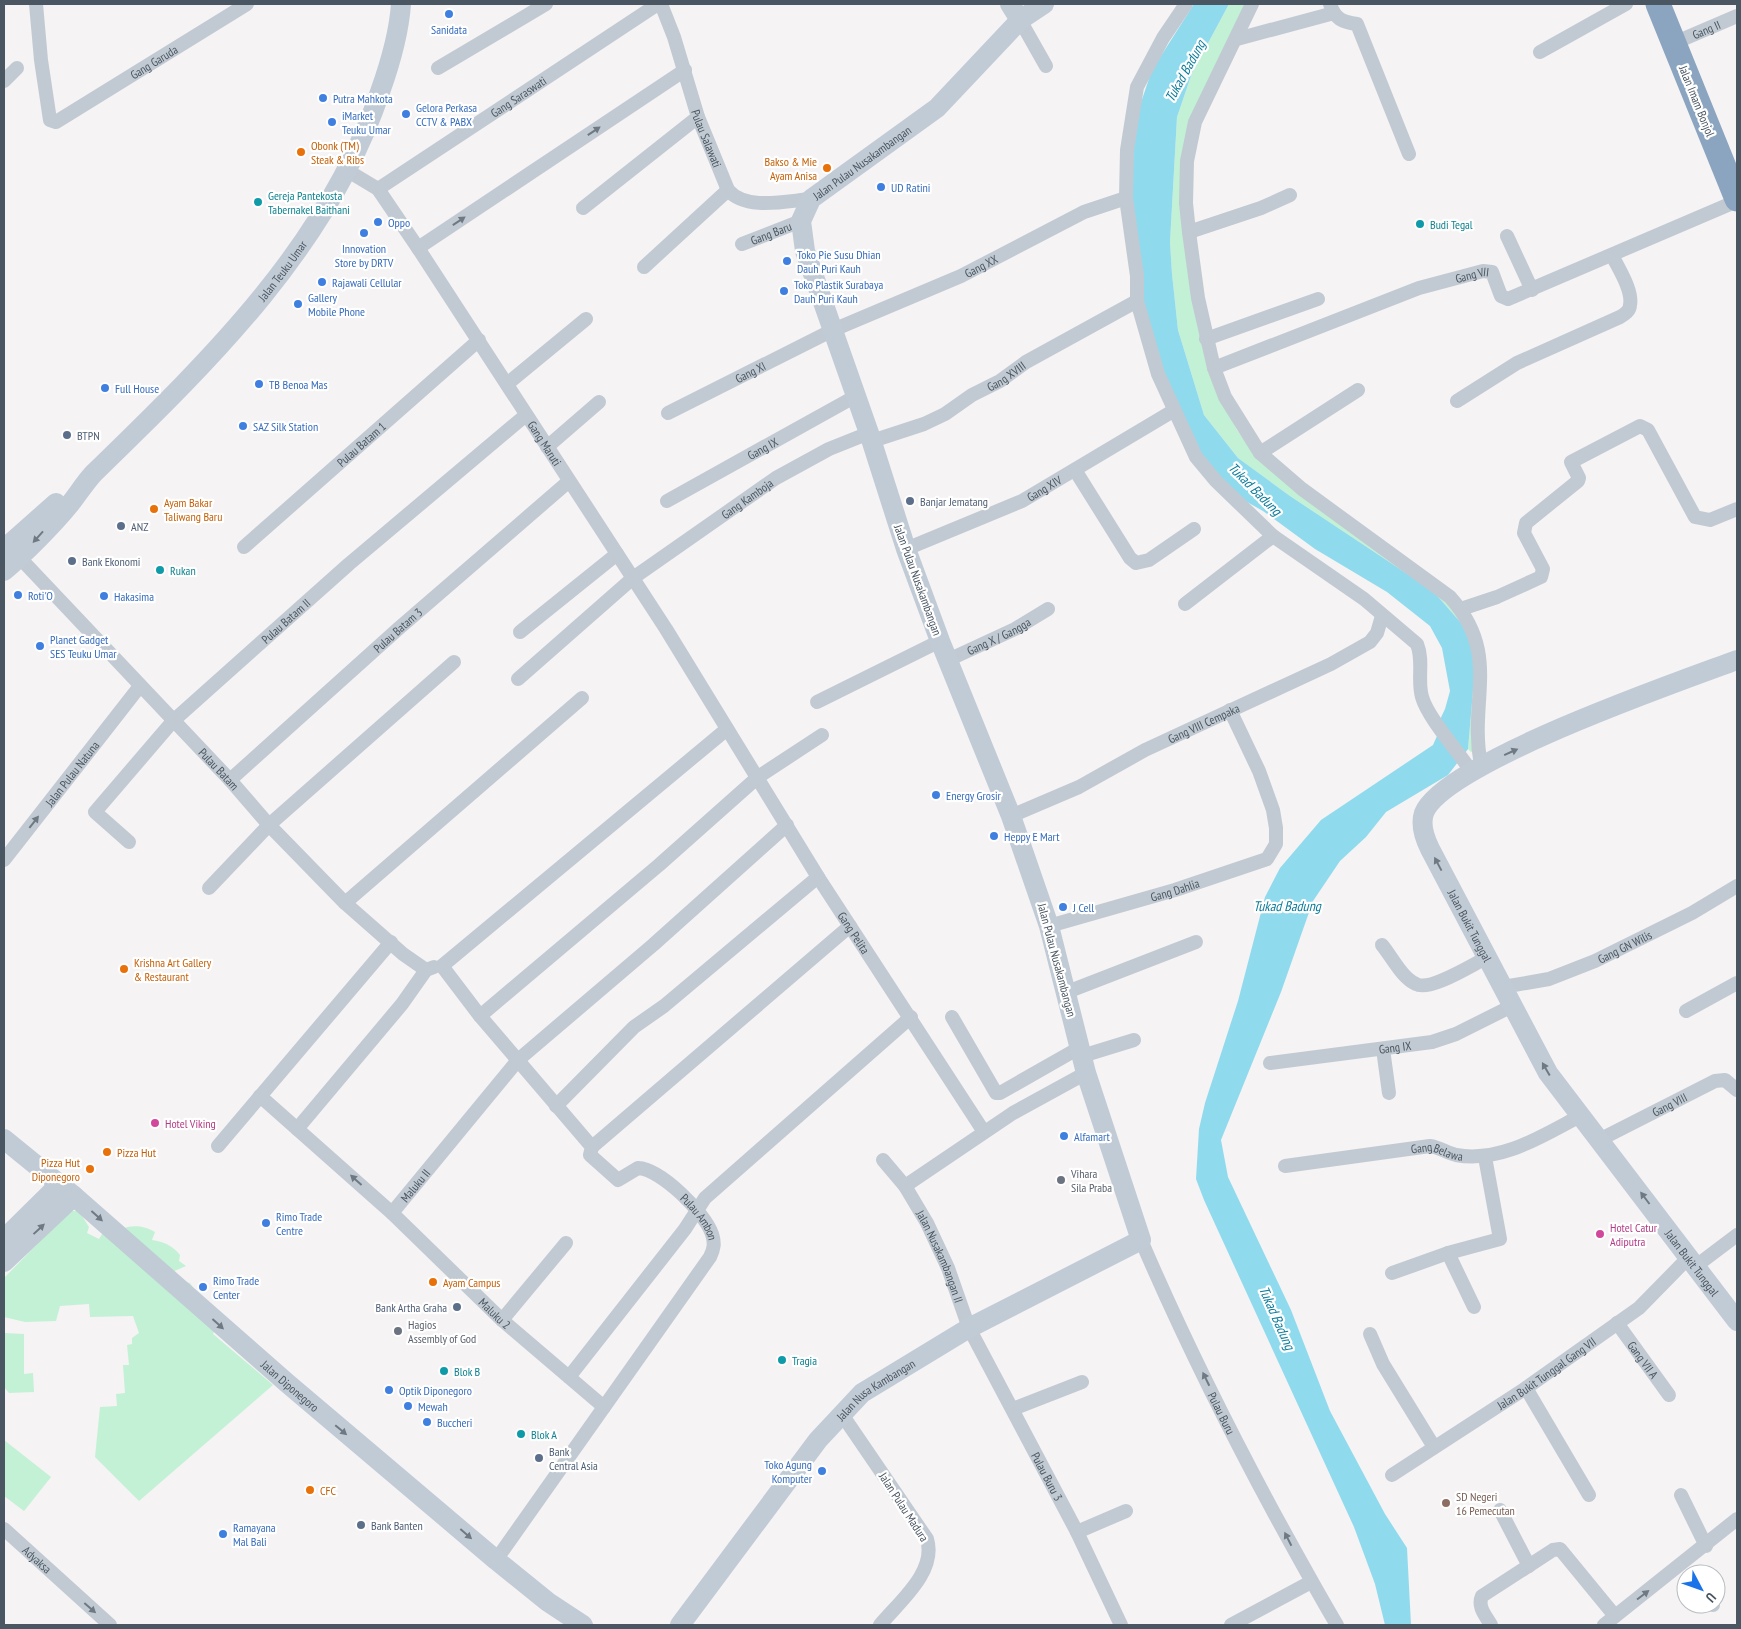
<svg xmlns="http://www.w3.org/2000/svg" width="1741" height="1629" font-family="'PT Sans Narrow',sans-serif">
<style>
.green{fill:#c3f1d5}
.water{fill:#90daee}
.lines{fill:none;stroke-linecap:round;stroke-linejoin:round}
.street{stroke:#c1cad2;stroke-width:14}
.secondary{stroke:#c1cbd6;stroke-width:20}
.highway{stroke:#8ba5c1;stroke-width:25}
.oneway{fill:#6e7983}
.oneway2{fill:#6e7984}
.shop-dot{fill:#3f7fe0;stroke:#fff;stroke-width:2}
.food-dot{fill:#e8710a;stroke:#fff;stroke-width:2}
.culture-dot{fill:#0f9aa8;stroke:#fff;stroke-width:2}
.service-dot{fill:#5c6f8a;stroke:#fff;stroke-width:2}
.hotel-dot{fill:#d1479c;stroke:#fff;stroke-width:2}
.worship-dot{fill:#6b7280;stroke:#fff;stroke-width:2}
.education-dot{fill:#8d6e63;stroke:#fff;stroke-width:2}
.labels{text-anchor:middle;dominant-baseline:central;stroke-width:4.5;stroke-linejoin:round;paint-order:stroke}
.shop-label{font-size:12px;fill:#366cbe;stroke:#fff;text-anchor:start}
.street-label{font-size:12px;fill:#4a5661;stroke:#fff}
.food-label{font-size:12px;fill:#c56008;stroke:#fff;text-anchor:start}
.culture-label{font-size:12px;fill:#0d838f;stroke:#fff;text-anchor:start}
.service-label{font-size:12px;fill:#4e5e75;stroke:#fff;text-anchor:start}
.hotel-label{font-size:12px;fill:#b23c85;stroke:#fff;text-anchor:start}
.worship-label{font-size:12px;fill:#5b616d;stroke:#fff;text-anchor:start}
.education-label{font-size:12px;fill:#785e54;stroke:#fff;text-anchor:start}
.water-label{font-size:14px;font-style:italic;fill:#0c7c9b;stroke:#fff}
</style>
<rect width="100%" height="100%" fill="#f5f3f3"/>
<g class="green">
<path d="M1229,4H1251L1196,113L1191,128L1182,184L1188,248L1199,325L1214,385L1237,430L1255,455L1286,482L1430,586C1498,645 1474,672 1475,751L1471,752L1468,749L1476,656L1469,632L1433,591L1290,496L1238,458L1204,415L1178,330L1172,274L1170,242L1177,117L1192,73Z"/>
<path d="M70,1211H79L89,1227L87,1233L99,1239L102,1234C124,1230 133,1220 155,1232L152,1240C164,1242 172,1245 180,1255L179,1261L186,1266L172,1272L178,1281L190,1283L194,1289L216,1327L213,1334L273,1385L139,1501L95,1457L100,1407L117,1406L116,1394L125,1393L123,1365H129L127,1345L132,1344V1338L139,1333L133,1316L90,1317L89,1304L60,1306L56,1321L25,1322L4,1317V1278Z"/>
<path d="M4,1333L24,1334V1374L33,1373L34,1392L9,1393L4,1387Z"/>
<path d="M4,1440L51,1477L24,1511L4,1496Z"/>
</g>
<path class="water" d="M1194,4H1229L1192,73L1177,117L1170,242L1172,274L1178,330L1204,415L1238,458L1290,496L1433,591L1469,632L1476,656L1468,749L1448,775L1386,812L1366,837L1340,861L1313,901L1281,992L1221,1140L1228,1177L1291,1310L1330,1411L1385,1514L1407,1548L1411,1625H1385L1375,1584L1354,1527L1204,1200L1196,1179L1199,1129L1205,1103L1238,1001L1265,897L1280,868L1321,820L1433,745L1437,736L1436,728L1445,709L1450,691L1442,648L1430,626L1387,592L1315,549L1263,511L1240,498L1196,450L1149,335L1133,246L1130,179L1135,120L1152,70Z"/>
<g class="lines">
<g class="street">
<path id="s1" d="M36,4L41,60L50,120L56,122L247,4"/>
<path id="s2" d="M661,4L674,37L698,117L728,190C746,211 786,201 811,199"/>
<path d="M1186,4L1163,38L1137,87L1127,150L1126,198L1137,276V301L1158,374L1196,457L1216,481L1273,536L1364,599L1417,644C1424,661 1417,680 1422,697C1428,718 1458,751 1471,771"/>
<path d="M1252,4L1195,122L1187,161L1186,203L1189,232L1198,298L1214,368L1225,397L1260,453L1302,489L1450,597C1502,655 1468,700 1481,765"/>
<path d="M1330,4C1335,19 1342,22 1357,24L1409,154"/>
<path d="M1020,20L1046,66"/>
<path d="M1237,39L1334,13"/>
<path id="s3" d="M1674,43L1737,16"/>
<path d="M1540,52L1626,4"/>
<path d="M438,68L546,4"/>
<path d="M4,81L17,68"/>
<path id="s4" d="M348,171L378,189L418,248L666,629L818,877L984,1132"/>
<path id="s5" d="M378,189L658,4"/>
<path d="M583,208L698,117"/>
<path d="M1189,232L1261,208L1290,195"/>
<path d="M1507,236L1532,290"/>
<path id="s6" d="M742,244L801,221"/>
<path d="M418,248L685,70"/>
<path d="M644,267L728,190"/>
<path d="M1206,339L1318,299"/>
<path id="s7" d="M1214,368L1419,288L1483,271L1492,272L1501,296L1508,299L1737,201"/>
<path d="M507,384L586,319"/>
<path d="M1457,401L1517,363L1620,317C1625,314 1630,311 1630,305C1633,290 1618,268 1612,255"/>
<path id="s8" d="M668,413L833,330L961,276L1084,212L1126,198"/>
<path id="s9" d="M872,441L924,424L945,414L972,395L1000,381L1026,362L1137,301"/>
<path d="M547,447L599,402"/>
<path d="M1260,453L1358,390"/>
<path d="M1075,470L1130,558L1136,563L1149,560L1194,529"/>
<path id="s10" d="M667,501L856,396"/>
<path id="s11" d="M244,547L479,340"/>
<path id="s12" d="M906,549L1022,501L1173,411"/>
<path id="s13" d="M20,558L230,780L269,825L345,903L403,954L426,970"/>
<path d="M1185,604L1273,536"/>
<path d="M1461,609L1497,597L1541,577L1543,569L1524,533L1526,523L1578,481L1579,478L1571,462L1640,426L1648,430L1695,517L1710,520L1737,509"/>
<path d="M520,632L617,554"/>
<path id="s14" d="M948,660L1015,629L1048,609"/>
<path id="s15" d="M518,679L633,578L776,478L829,449L869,433"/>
<path d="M817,702L940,641"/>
<path id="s16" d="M230,780L398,629L568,482"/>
<path id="s17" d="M1011,816L1079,787L1145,750L1331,664L1370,642L1377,633L1382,616"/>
<path id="s18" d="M129,842L95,812L173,721L349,564L526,415"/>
<path id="s19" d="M4,860L140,686"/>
<path d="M209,888L269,825L454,662"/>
<path d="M345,903L582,698"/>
<path id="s20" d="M1049,926L1175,890L1267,859L1276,844V828L1273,810L1259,771L1230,710"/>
<path d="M1382,945C1392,957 1402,978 1416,984C1430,992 1473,964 1488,957"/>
<path id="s21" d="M442,966L480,1016L592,1147L590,1155L618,1180L638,1168C661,1169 705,1213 712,1234C715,1243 714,1249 710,1257L496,1560"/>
<path d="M442,966L727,729"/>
<path id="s22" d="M1503,987L1549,979L1595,961L1692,913L1737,886"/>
<path d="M1067,992L1196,942"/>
<path d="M1686,1011L1737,983"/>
<path d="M480,1016L659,865L758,777L822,735"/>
<path d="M952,1017L996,1093H1000L1079,1048"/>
<path d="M1383,1049L1389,1093"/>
<path d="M1082,1056L1134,1040"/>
<path id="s23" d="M1270,1063L1432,1042L1456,1034L1512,1006"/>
<path id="s24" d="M260,1096L392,1213L502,1320L604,1407"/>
<path d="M556,1106L634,1027L664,1006L818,877"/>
<path d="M297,1129L402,1004L426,970L434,967"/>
<path id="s25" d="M1599,1140L1715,1081L1725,1080L1737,1090"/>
<path d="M218,1146L391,942"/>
<path d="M592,1147L850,926"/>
<path d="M883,1160L905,1186L1013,1113L1086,1073"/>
<path id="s26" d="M1285,1166L1430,1146C1439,1147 1447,1153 1456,1155C1501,1163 1542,1136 1580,1116"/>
<path id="s27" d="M905,1186L927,1223L948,1268L969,1328L1077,1532L1121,1625"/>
<path id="s28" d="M392,1213L518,1060L653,945L787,825"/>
<path id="s29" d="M1141,1240C1181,1333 1226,1424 1274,1513C1295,1551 1315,1588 1337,1625"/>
<path d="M1448,1253L1474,1307"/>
<path d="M1696,1266L1737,1235"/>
<path d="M1392,1273L1448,1253L1500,1239L1485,1157"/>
<path d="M502,1320L566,1243"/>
<path id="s30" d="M1617,1323L1669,1395"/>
<path d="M1370,1334L1383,1364L1434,1447"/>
<path d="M569,1377L685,1229L705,1198L911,1017"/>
<path d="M1526,1388L1589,1495"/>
<path d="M1013,1409L1082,1382"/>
<path d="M841,1413L927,1539C937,1572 899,1602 880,1625"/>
<path id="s31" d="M1392,1475L1526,1388L1639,1308L1689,1257"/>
<path d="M1681,1495L1706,1546"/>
<path d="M1500,1510L1529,1566"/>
<path id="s32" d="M4,1529L110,1625"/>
<path d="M1077,1532L1126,1511"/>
<path d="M1712,1604L1713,1605"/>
<path d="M1231,1625L1311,1582"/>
<path d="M1491,1625C1486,1616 1477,1607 1482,1596L1553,1550L1560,1549L1615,1616"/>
<path d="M1604,1625L1737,1519"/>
</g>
<g class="secondary">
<path d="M1010,4L1020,20"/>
<path d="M4,549L56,503"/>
<path id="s33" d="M4,571C24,554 53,525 70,504C78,494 84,484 93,474C207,363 328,247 380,92C390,64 399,33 401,4"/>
<path id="s34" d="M1737,660C1681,681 1443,763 1424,813C1420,825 1425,839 1430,849L1548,1073L1737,1321"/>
<path id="s35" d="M4,1139L74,1196L287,1383L496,1560L548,1602L583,1625"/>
<path d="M4,1239L60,1184"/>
<path d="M4,1262L74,1196"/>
<path id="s36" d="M680,1625L818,1440L862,1393L969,1328L1141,1240L1086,1073L1049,926L1011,816L940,641L906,549L869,433L805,251L801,221L811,199L937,108L1020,20L1044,4"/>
</g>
<path class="highway" d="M1658,4L1737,199"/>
</g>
<defs><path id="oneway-solid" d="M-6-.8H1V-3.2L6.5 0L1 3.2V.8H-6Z" transform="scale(1.25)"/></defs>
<g class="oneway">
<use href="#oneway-solid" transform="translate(594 131) rotate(-34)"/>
<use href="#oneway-solid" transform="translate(459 221) rotate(-34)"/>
<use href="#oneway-solid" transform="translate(34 822) rotate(-52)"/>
<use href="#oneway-solid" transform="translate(356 1180) rotate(-138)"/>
<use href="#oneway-solid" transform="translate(1206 1379) rotate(-116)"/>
<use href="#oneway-solid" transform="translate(1288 1539) rotate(-117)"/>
<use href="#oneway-solid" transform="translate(1643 1595) rotate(-37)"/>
<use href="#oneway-solid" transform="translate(90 1608) rotate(41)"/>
</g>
<g class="oneway2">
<use href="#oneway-solid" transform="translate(38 537) rotate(132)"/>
<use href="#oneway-solid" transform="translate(1511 752) rotate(-24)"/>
<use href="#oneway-solid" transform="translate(1438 864) rotate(-118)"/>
<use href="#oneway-solid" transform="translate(1546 1069) rotate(-120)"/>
<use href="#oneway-solid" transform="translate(1645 1198) rotate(-127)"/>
<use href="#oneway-solid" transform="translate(97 1216) rotate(42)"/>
<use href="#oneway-solid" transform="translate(39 1229) rotate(-43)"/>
<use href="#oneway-solid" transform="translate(218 1324) rotate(42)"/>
<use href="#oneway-solid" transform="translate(341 1430) rotate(40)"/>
<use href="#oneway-solid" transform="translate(466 1534) rotate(41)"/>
</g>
<g class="shop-dot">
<circle cx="449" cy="14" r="5"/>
<circle cx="323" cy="98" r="5"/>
<circle cx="406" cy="114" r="5"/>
<circle cx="332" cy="122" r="5"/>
<circle cx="881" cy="187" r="5"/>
<circle cx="378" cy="222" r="5"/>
<circle cx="364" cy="233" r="5"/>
<circle cx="787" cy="261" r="5"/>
<circle cx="322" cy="282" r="5"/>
<circle cx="784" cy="291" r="5"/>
<circle cx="298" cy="304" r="5"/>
<circle cx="259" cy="384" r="5"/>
<circle cx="105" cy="388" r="5"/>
<circle cx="243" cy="426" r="5"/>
<circle cx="18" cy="595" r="5"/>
<circle cx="104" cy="596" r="5"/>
<circle cx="40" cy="646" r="5"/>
<circle cx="936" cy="795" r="5"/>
<circle cx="994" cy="836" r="5"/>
<circle cx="1063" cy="907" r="5"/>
<circle cx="1064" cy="1136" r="5"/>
<circle cx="266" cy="1223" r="5"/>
<circle cx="203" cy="1287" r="5"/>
<circle cx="389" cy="1390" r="5"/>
<circle cx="408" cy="1406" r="5"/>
<circle cx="427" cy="1422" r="5"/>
<circle cx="822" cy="1471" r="5"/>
<circle cx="223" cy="1534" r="5"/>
</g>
<g class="food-dot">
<circle cx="301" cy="152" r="5"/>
<circle cx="827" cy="168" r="5"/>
<circle cx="154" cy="509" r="5"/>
<circle cx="124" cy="969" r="5"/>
<circle cx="107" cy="1152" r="5"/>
<circle cx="90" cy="1169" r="5"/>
<circle cx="433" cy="1282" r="5"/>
<circle cx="310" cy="1490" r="5"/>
</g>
<g class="culture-dot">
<circle cx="258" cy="202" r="5"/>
<circle cx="1420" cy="224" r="5"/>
<circle cx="160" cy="570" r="5"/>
<circle cx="782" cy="1360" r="5"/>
<circle cx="444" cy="1371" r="5"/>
<circle cx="521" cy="1434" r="5"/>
</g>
<g class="service-dot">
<circle cx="67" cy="435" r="5"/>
<circle cx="910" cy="501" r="5"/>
<circle cx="121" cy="526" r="5"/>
<circle cx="72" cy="561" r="5"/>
<circle cx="457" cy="1307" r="5"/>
<circle cx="539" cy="1458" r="5"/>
<circle cx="361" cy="1525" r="5"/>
</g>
<g class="hotel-dot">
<circle cx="155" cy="1123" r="5"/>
<circle cx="1600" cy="1234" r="5"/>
</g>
<g class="worship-dot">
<circle cx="1061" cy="1180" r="5"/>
<circle cx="398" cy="1331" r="5"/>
</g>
<circle class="education-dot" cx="1446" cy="1503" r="5"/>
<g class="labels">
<g class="shop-label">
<text x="449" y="29" text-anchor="middle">Sanidata</text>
<text x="333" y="98">Putra Mahkota</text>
<text x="416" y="107">Gelora Perkasa<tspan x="416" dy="14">CCTV &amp; PABX</tspan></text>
<text x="342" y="115">iMarket<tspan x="342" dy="14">Teuku Umar</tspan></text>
<text x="891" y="187">UD Ratini</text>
<text x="388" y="222">Oppo</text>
<text x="364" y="248" text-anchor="middle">Innovation<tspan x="364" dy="14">Store by DRTV</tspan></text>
<text x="797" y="254">Toko Pie Susu Dhian<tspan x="797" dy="14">Dauh Puri Kauh</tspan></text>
<text x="332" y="282">Rajawali Cellular</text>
<text x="794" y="284">Toko Plastik Surabaya<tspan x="794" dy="14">Dauh Puri Kauh</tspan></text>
<text x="308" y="297">Gallery<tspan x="308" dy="14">Mobile Phone</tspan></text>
<text x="269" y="384">TB Benoa Mas</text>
<text x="115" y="388">Full House</text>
<text x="253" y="426">SAZ Silk Station</text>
<text x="28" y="595">Roti'O</text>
<text x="114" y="596">Hakasima</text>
<text x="50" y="639">Planet Gadget<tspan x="50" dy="14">SES Teuku Umar</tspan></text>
<text x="946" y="795">Energy Grosir</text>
<text x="1004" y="836">Heppy E Mart</text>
<text x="1073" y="907">J Cell</text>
<text x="1074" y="1136">Alfamart</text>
<text x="276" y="1216">Rimo Trade<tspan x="276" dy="14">Centre</tspan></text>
<text x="213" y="1280">Rimo Trade<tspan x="213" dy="14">Center</tspan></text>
<text x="399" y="1390">Optik Diponegoro</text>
<text x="418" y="1406">Mewah</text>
<text x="437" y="1422">Buccheri</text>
<text x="812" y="1464" text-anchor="end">Toko Agung<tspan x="812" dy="14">Komputer</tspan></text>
<text x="233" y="1527">Ramayana<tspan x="233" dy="14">Mal Bali</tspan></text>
</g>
<g class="street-label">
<text stroke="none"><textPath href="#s3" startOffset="35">Gang II</textPath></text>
<text stroke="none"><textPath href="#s1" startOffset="238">Gang Garuda</textPath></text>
<text stroke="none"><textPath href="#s5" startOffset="168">Gang Saraswati</textPath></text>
<text transform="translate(1697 101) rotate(68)">Jalan Imam Bonjol</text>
<text stroke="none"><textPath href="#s2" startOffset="142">Pulau Salawati</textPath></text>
<text stroke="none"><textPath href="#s36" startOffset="1776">Jalan Pulau Nusakambangan</textPath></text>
<text stroke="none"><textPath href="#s6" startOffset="31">Gang Baru</textPath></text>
<text stroke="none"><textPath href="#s8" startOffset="346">Gang XX</textPath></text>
<text stroke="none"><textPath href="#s33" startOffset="410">Jalan Teuku Umar</textPath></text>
<text stroke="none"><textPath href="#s7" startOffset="275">Gang VII</textPath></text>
<text stroke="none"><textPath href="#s8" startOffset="92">Gang XI</textPath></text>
<text stroke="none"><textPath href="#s9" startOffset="150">Gang XVIII</textPath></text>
<text stroke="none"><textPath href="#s4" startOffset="339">Gang Maruti</textPath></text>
<text stroke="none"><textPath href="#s11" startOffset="156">Pulau Batam 1</textPath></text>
<text stroke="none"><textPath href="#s10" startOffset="109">Gang IX</textPath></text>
<text stroke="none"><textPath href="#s12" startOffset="151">Gang XIV</textPath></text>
<text stroke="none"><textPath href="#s15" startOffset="292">Gang Kamboja</textPath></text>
<text transform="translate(918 580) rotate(70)">Jalan Pulau Nusakambangan</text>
<text stroke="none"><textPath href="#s18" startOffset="316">Pulau Batam II</textPath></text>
<text stroke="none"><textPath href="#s16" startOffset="225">Pulau Batam 3</textPath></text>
<text stroke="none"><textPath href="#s14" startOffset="56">Gang X / Gangga</textPath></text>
<text stroke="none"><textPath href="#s17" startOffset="214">Gang VIII Cempaka</textPath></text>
<text stroke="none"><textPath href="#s13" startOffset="290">Pulau Batam</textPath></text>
<text stroke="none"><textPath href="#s19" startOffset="110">Jalan Pulau Natuna</textPath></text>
<text stroke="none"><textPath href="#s20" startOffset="131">Gang Dahlia</textPath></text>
<text stroke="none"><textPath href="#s34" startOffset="476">Jalan Bukit Tunggal</textPath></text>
<text stroke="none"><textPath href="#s4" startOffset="918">Gang Pelita</textPath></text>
<text stroke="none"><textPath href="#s22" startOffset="129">Gang GN Wilis</textPath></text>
<text transform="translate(1057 960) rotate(75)">Jalan Pulau Nusakambangan</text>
<text stroke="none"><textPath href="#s23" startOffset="126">Gang IX</textPath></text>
<text stroke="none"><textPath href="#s25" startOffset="79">Gang VIII</textPath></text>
<text stroke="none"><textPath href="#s26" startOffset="154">Gang Belawa</textPath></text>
<text stroke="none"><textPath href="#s28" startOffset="36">Maluku II</textPath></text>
<text stroke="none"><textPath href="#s21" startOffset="385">Pulau Ambon</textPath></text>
<text stroke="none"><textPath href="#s27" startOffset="79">Jalan Nusakambangan II</textPath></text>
<text stroke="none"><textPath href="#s34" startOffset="881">Jalan Bukit Tunggal</textPath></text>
<text stroke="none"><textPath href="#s24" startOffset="320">Maluku 2</textPath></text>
<text stroke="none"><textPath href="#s30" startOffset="45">Gang VII A</textPath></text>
<text stroke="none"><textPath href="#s31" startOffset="185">Jalan Bukit Tunggal Gang VII</textPath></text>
<text stroke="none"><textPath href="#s35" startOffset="378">Jalan Diponegoro</textPath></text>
<text stroke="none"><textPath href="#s36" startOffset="308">Jalan Nusa Kambangan</textPath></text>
<text stroke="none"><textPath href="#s29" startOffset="191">Pulau Buru</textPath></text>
<text stroke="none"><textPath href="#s27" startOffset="324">Pulau Buru 3</textPath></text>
<text transform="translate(904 1507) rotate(57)">Jalan Pulau Madura</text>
<text stroke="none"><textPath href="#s32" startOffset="45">Adyaksa</textPath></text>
</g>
<g class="food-label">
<text x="311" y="145">Obonk (TM)<tspan x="311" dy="14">Steak &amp; Ribs</tspan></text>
<text x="817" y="161" text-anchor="end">Bakso &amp; Mie<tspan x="817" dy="14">Ayam Anisa</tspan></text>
<text x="164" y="502">Ayam Bakar<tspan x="164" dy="14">Taliwang Baru</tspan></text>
<text x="134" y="962">Krishna Art Gallery<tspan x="134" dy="14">&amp; Restaurant</tspan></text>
<text x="117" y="1152">Pizza Hut</text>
<text x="80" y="1162" text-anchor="end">Pizza Hut<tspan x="80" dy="14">Diponegoro</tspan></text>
<text x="443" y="1282">Ayam Campus</text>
<text x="320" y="1490">CFC</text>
</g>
<g class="culture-label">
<text x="268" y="195">Gereja Pantekosta<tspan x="268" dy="14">Tabernakel Baithani</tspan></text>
<text x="1430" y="224">Budi Tegal</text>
<text x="170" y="570">Rukan</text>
<text x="792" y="1360">Tragia</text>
<text x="454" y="1371">Blok B</text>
<text x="531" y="1434">Blok A</text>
</g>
<g class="service-label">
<text x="77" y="435">BTPN</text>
<text x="920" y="501">Banjar Jematang</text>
<text x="131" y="526">ANZ</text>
<text x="82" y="561">Bank Ekonomi</text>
<text x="447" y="1307" text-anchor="end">Bank Artha Graha</text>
<text x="549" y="1451">Bank<tspan x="549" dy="14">Central Asia</tspan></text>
<text x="371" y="1525">Bank Banten</text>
</g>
<g class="hotel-label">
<text x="165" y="1123">Hotel Viking</text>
<text x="1610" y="1227">Hotel Catur<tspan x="1610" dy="14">Adiputra</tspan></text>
</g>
<g class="worship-label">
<text x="1071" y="1173">Vihara<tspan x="1071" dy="14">Sila Praba</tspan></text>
<text x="408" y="1324">Hagios<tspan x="408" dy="14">Assembly of God</tspan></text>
</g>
<g class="education-label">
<text x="1456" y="1496">SD Negeri<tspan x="1456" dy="14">16 Pemecutan</tspan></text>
</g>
<g class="water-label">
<text transform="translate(1185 71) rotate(-61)">Tukad Badung</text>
<text transform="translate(1255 489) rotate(45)">Tukad Badung</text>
<text x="1287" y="906">Tukad Badung</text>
<text transform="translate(1277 1318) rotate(66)">Tukad Badung</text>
</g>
</g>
<rect width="1741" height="1629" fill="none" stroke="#4a5661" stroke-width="10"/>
<g transform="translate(1701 1589) rotate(131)"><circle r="24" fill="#ffffff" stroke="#b7bbc0"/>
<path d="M0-4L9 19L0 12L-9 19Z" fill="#1a73e8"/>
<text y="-8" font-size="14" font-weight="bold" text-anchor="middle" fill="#4a5661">U</text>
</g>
</svg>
